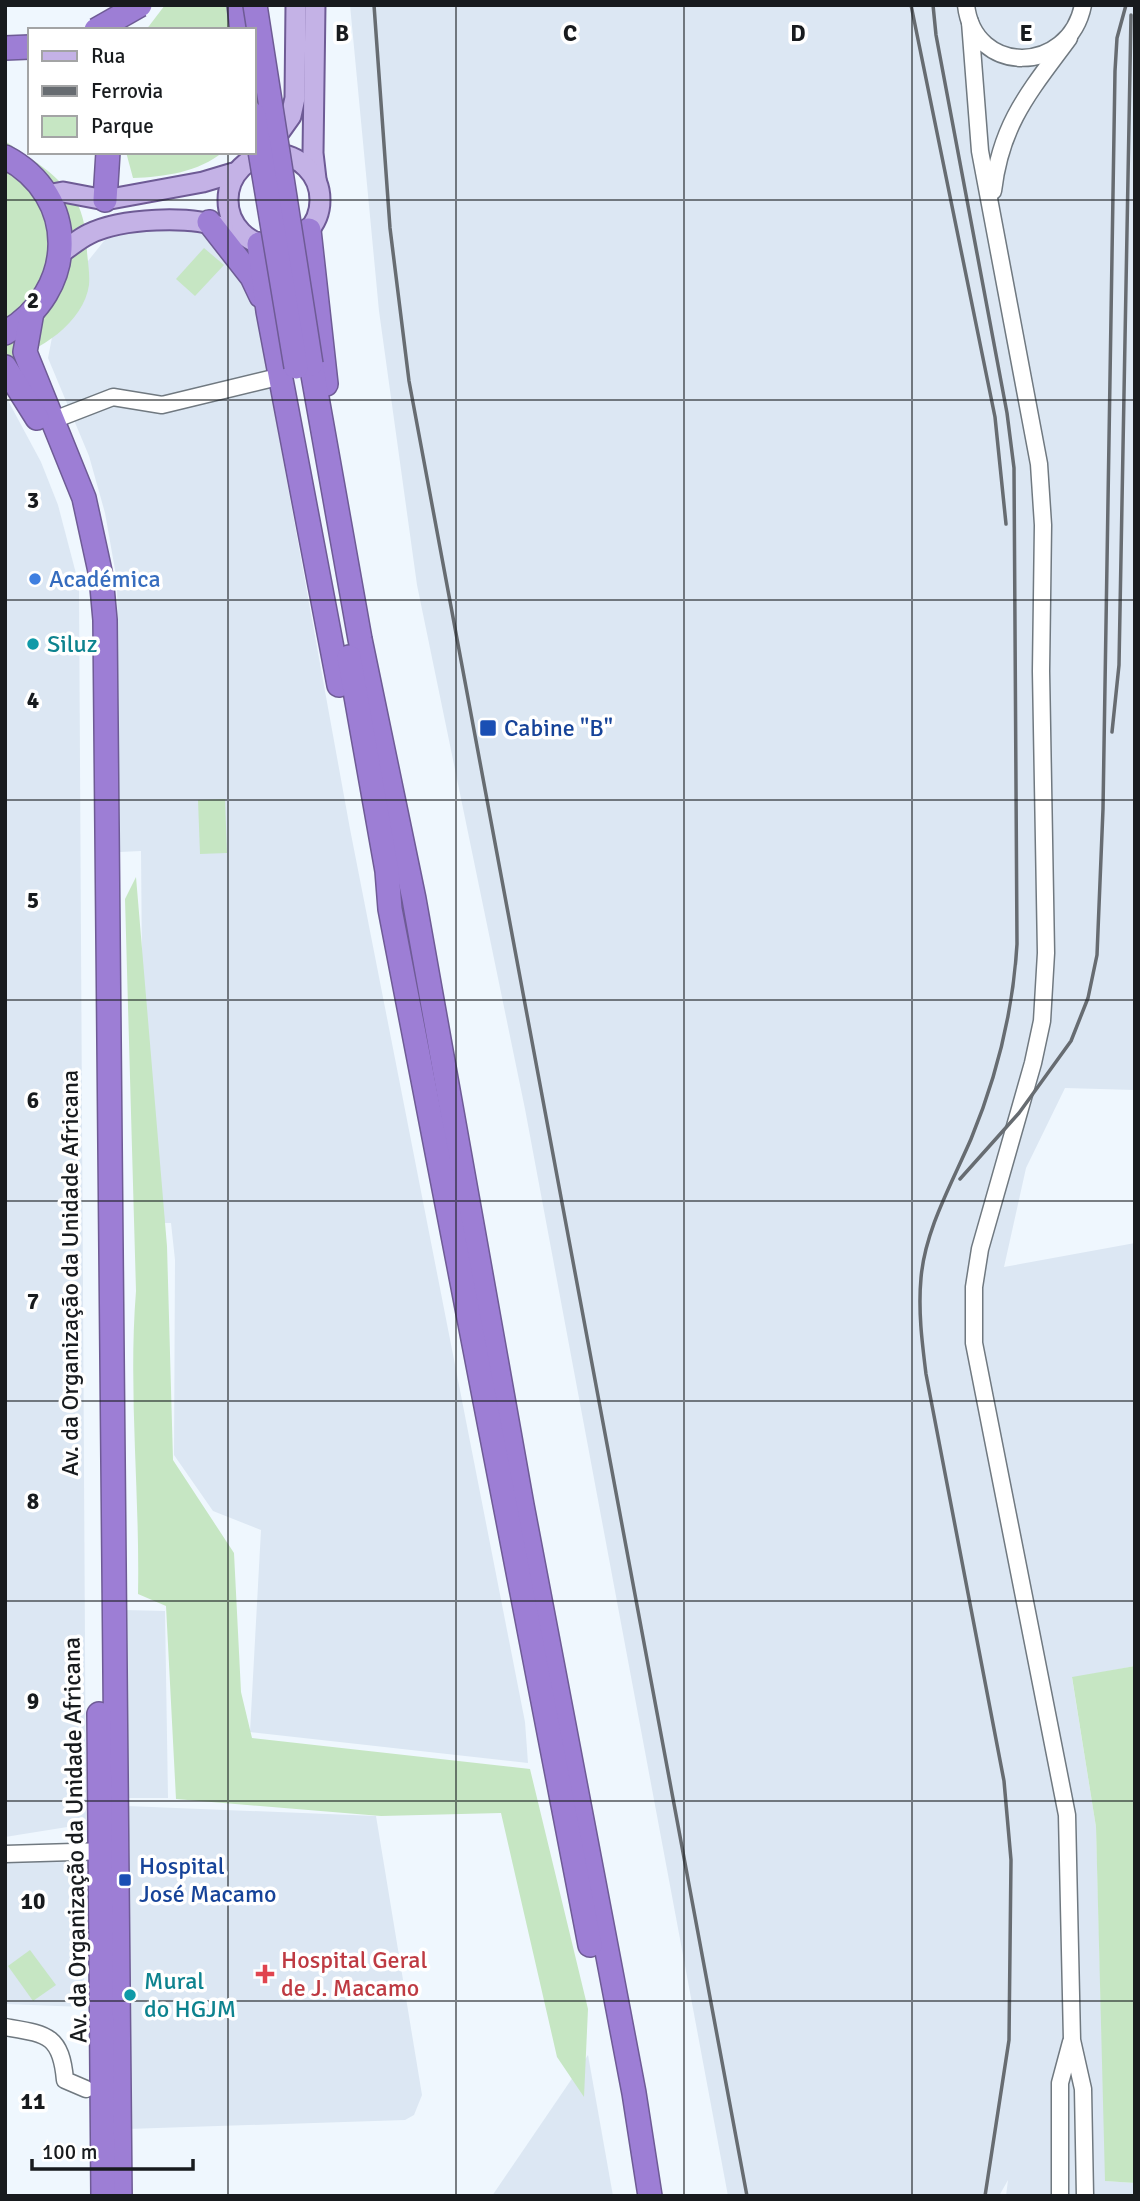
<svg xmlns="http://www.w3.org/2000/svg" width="1140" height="2201" font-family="Signika,sans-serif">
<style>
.built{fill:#dce7f3}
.green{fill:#c6e6c3}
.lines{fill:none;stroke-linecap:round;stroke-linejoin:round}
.minor-casing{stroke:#707980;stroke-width:19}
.major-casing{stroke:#6e5b95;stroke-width:23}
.highway-casing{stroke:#6e5b95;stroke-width:26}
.minor{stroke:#fff;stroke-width:16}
.major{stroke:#c4b2e6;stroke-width:19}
.highway{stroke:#9d7ed5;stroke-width:23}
.rail{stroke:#676c71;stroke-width:3.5}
.highway-bridge-casing{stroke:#6e5b95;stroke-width:26;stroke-linecap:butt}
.highway-bridge{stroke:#9d7ed5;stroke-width:23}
.grid{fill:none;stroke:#181b1e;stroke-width:2;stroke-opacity:0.55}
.shop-dot{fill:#3f7fe0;stroke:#fff;stroke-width:2.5}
.culture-dot{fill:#0f9aa8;stroke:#fff;stroke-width:2.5}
.transit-dot{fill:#1a4fb4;stroke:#fff;stroke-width:2.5}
.health-dot{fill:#e0444e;stroke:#fff;stroke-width:2.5}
.labels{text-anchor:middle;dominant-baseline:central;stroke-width:7;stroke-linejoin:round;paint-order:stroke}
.shop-label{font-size:24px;fill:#366cbe;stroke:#fff;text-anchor:start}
.culture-label{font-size:24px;fill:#0d838f;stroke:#fff;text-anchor:start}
.transit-label{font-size:24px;fill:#164399;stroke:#fff;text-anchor:start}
.street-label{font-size:24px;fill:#181b1e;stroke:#fff}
.health-label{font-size:24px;fill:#be3a42;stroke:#fff;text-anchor:start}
.grid-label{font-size:23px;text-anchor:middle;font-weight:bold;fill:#181b1e;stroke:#fff;stroke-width:7;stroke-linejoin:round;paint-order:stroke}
</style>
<rect width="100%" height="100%" fill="#eff7fe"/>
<g class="built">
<path d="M350,5H1135V1090L1065,1088L1026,1168L1004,1267L1135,1243V1666L1072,1678L1096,1827L1106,2181L1135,2183V2196H1006L1008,2180L999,2196H728L525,1109L417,585L379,311Z"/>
<path d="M166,226L201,233L225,252L255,305L350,829L525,1722L528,1763L250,1732L261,1530L213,1511L174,1455L175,1260L171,1223H154L142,966L141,851L120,852L117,581L105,513L89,456L48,358L60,296L108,236Z"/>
<path d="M5,395L41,462L58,505L79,585L86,1824L5,1837Z"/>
<path d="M124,1610L165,1611L168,1798H125Z"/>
<path d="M127,1806L376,1816L422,2095L414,2115L405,2120L127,2129L130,1853Z"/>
<path d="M67,1858L85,1875L84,2007L5,2004V1863Z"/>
<path d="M588,2055L613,2196H492Z"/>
</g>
<g class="green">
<path d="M165,5H227L232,30H146Z"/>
<path d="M5,141C30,158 59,175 75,200C84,213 87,237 87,252C88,263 90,275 89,285C84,322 39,353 5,359Z"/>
<path d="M126,152H223C199,172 164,177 133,178Z"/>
<path d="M204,248L224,265L195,296L176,279Z"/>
<path d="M225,799L227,853L200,854L198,800Z"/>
<path d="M136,877L167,1246L173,1460L234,1553L241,1692L252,1738L530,1769L588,2009L584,2097L557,2057L501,1813L381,1816L176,1799L166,1606L138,1594C140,1493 128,1392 136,1291L125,899Z"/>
<path d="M1135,1666V2183L1105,2181L1096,1827L1072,1677Z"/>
<path d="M30,1950L56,1985L33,2001L8,1966Z"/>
</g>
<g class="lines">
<g class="minor-casing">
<g id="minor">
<path d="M966,5C974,76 1069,75 1083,5"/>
<path d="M970,22L980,151L1039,464L1043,525L1041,671L1046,953L1042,1021L1033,1063L980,1249L974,1287V1343L1067,1815L1072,2040L1083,2089L1085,2196"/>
<path d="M993,191C1001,123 1030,91 1069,38"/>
<path d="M51,421L113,397L162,405L282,376"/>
<path d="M5,1854L108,1851"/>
<path d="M5,2027C46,2034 61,2034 65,2080L86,2089"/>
<path d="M1060,2196V2083L1071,2042"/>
</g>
</g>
<g class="major-casing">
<g id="major">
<path d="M315,5L313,153L316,179"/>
<path d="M271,144L291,116L295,98L296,5"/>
<circle cx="274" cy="200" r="46"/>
<path d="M47,195L63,192L105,200L203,182L233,173"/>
<path d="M62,252C71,246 80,238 89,234C121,218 191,215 223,228"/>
</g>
</g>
<g class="highway-casing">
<g id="highway">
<path d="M239,5L242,30"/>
<path d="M5,48L30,47"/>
<path d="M5,157C80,196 77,292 5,333"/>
<path d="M105,200L108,152"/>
<path d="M209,222L252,277L261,296"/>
<path d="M309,230L326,384"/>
<path d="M259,244L268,311L339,685"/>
<path d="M32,312L25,352L84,498L101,576L105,620L120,2196"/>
<path d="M311,364L360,639L414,899L522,1505L634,2093L650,2196"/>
<path d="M5,367L37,418"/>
<path d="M349,657L387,871L390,909L590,1945"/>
<path d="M99,1714L103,2196"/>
</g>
</g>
<use href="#minor" class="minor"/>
<use href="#major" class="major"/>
<use href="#highway" class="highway"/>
<g class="rail">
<path d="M374,5L390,228L409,381L747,2196"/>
<path d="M911,5L995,417L1006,524"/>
<path d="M933,5L936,35L1007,413L1014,468L1017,944C1013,1012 997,1076 971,1139C952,1183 925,1230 921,1278C918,1310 922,1342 926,1374L1004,1781L1011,1860L1009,2040L985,2196"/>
<path d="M1112,732L1119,665L1131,15"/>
<path d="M960,1179L1019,1113L1071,1041L1088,998L1097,955L1103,809L1115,71L1117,38L1126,5"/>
</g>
<g class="highway-bridge-casing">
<g id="highway-bridge">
<path d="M255,5L311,364"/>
<path d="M96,30L140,5"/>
<path d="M254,115L296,367"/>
</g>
</g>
<use href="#highway-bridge" class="highway-bridge"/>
</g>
<path class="grid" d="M228,5V30M456,5V2196M684,5V2196M912,5V2196M228,152V2196M5,200H1135M5,400H1135M5,600H1135M5,800H1135M5,1000H1135M5,1201H1135M5,1401H1135M5,1601H1135M5,1801H1135M5,2001H1135"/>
<circle class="shop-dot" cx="35" cy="579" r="7"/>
<g class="culture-dot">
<circle cx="33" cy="644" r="7"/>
<circle cx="130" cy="1995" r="7"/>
</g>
<g class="transit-dot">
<rect x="479" y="719" width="18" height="18" rx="3.5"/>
<rect x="118" y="1873" width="14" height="14" rx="3.5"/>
</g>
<path class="health-dot" d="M261.5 1963.5h7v7h7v7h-7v7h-7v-7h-7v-7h7z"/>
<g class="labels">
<g class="shop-label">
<text x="49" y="579">Académica</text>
</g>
<g class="culture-label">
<text x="47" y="644">Siluz</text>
<text x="144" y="1981">Mural<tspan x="144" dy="28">do HGJM</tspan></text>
</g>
<g class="transit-label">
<text x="504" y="728">Cabine "B"</text>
<text x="139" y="1866">Hospital<tspan x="139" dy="28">José Macamo</tspan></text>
</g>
<g class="street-label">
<text transform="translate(70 1273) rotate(-90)">Av. da Organização da Unidade Africana</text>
<text transform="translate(75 1840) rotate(-91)">Av. da Organização da Unidade Africana</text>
</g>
<g class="health-label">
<text x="281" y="1960">Hospital Geral<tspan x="281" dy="28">de J. Macamo</tspan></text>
</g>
</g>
<g class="grid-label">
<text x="342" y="41">B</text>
<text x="570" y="41">C</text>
<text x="798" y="41">D</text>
<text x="1026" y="41">E</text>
<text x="33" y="308">2</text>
<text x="33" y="508">3</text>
<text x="33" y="708">4</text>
<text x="33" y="908">5</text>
<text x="33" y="1108">6</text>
<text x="33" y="1309">7</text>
<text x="33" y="1509">8</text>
<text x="33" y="1709">9</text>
<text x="33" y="1909">10</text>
<text x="33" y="2109">11</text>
</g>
<rect width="1140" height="2201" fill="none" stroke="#181b1e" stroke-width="14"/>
<rect x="28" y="28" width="228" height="126" fill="#ffffff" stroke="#a3a4a5" stroke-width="2"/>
<rect x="42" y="51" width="35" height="10" fill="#c4b2e6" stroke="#a3a4a5" stroke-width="2"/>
<text x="91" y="63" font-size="21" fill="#181b1e">Rua</text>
<rect x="42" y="86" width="35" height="10" fill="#676c71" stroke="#a3a4a5" stroke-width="2"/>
<text x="91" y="98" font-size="21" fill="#181b1e">Ferrovia</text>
<rect x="42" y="116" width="35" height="21" fill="#c6e6c3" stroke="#a3a4a5" stroke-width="2"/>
<text x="91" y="133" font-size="21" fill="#181b1e">Parque</text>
<path d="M32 2159v10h161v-10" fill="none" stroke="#181b1e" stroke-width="3.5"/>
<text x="42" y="2159" font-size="21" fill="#181b1e" stroke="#ffffff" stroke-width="5" paint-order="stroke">100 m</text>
</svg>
